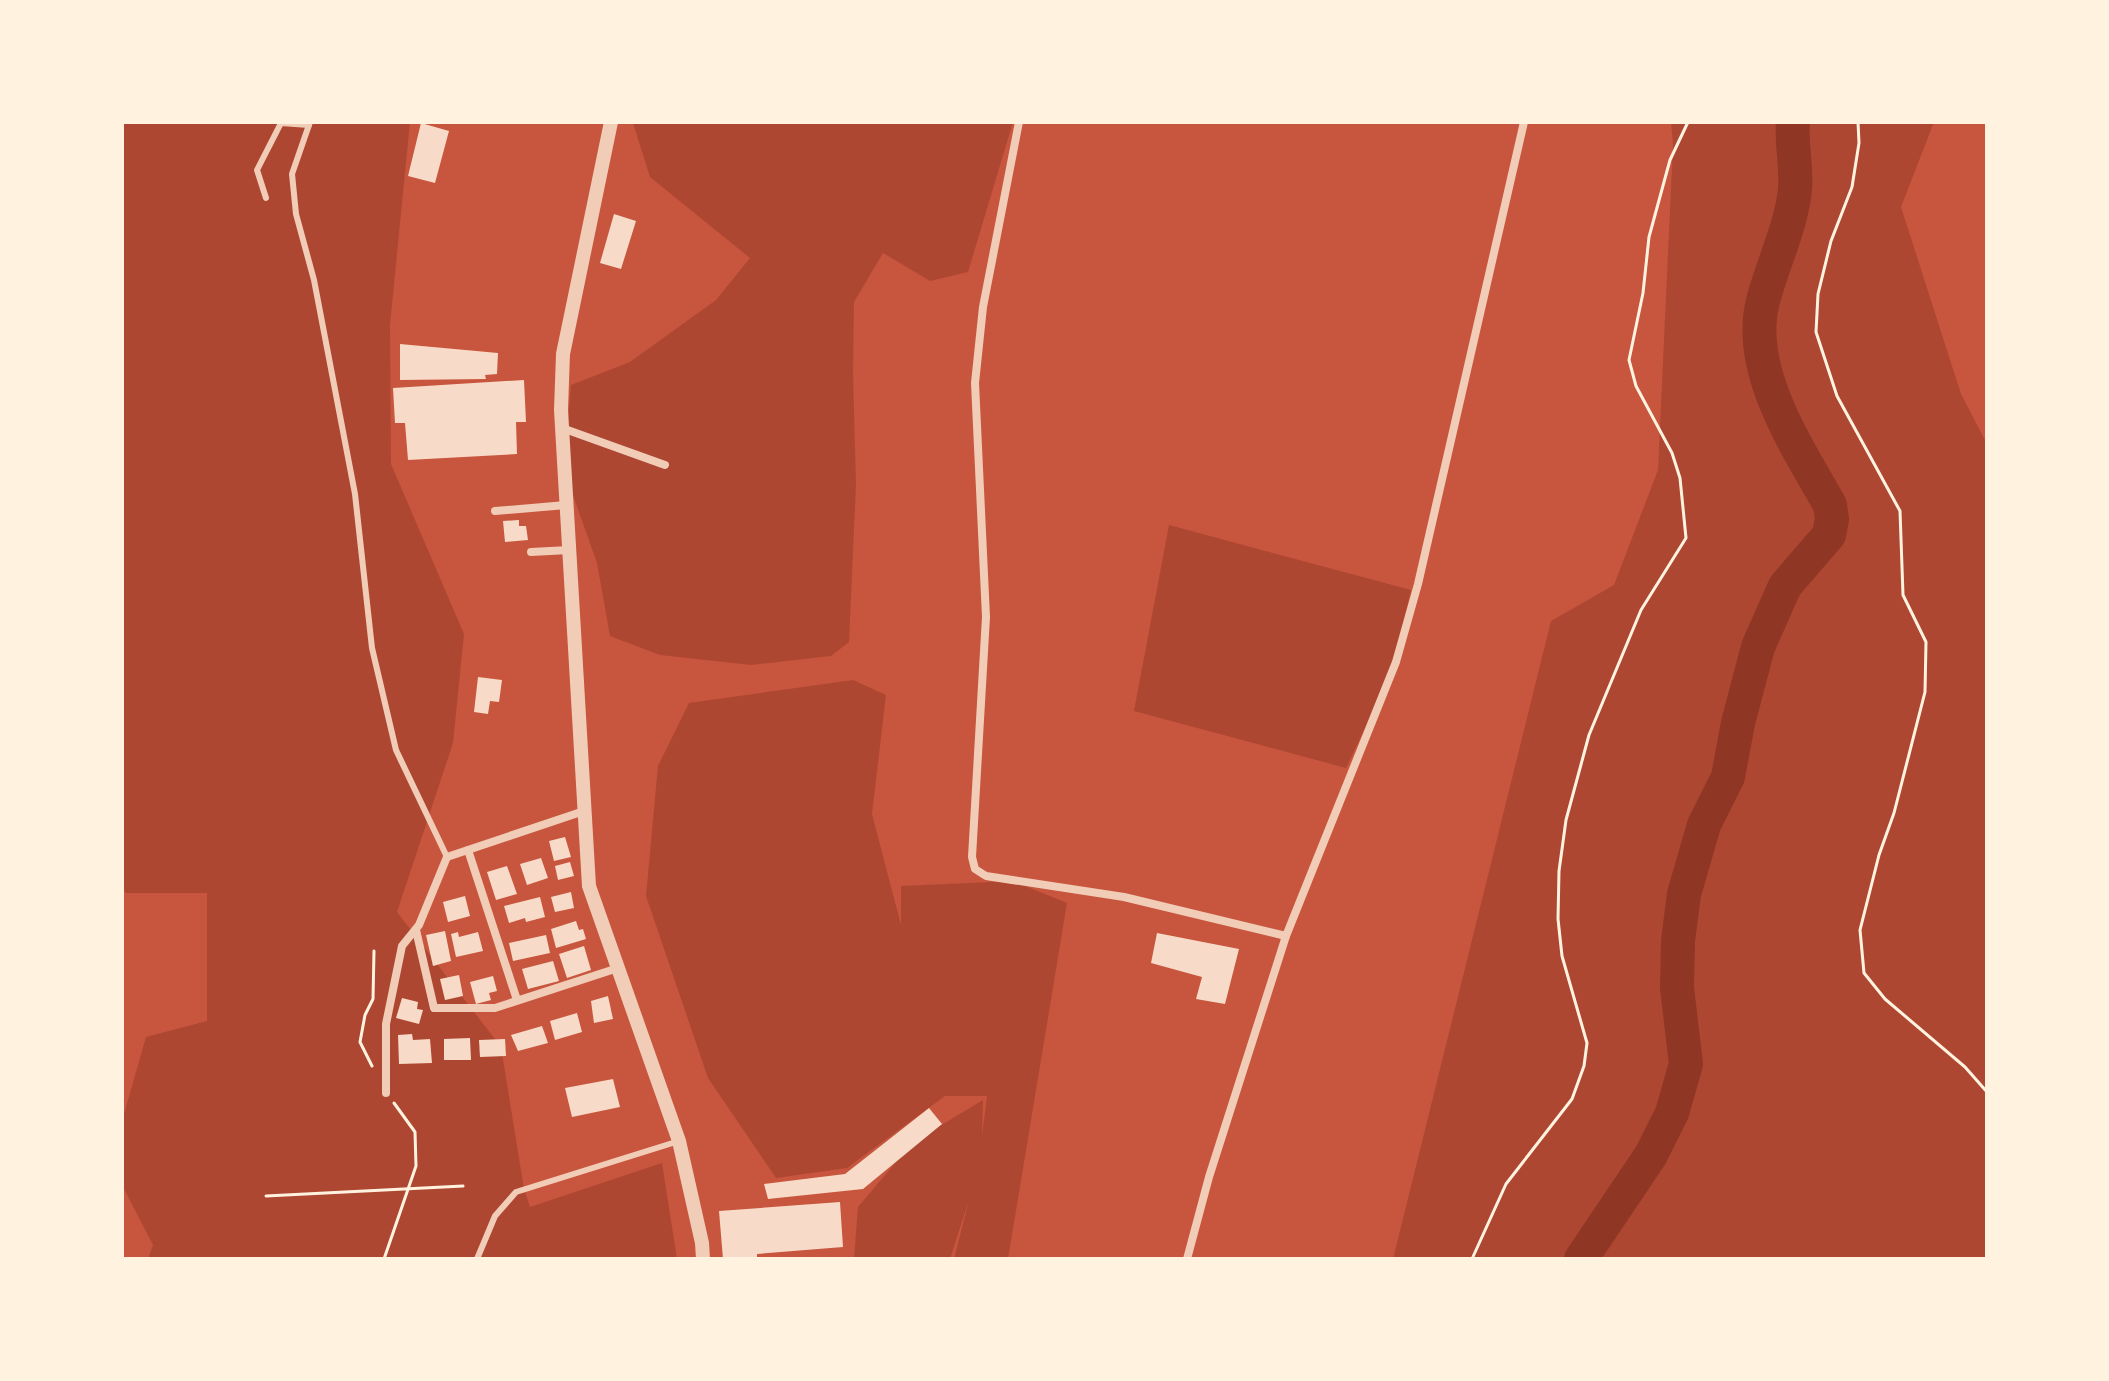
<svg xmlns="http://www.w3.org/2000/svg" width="2109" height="1381" font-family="Karla,sans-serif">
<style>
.green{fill:#ae4732}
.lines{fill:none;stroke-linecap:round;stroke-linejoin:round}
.river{stroke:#8f3625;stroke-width:34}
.building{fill:#f7dbc8}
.path{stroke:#fff3e0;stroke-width:3}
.service{stroke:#f1ccb7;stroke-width:6}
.minor{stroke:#f1ccb7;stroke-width:8}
.tertiary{stroke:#f1ccb7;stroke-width:14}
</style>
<rect width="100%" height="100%" fill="#c8553d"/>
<g class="green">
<path d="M122,122H410L390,325L391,464L464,634L453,743L397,912L501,1047L524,1189L530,1207L662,1163L677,1259H148L153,1245L122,1185V1121L146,1037L207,1021V893H126L122,888Z"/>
<path d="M635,122H1013L968,272L930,281L883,253L854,302L853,372L856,484L849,642L831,656L751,665L660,655L610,636L597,563L564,470L571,385L630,362L716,300L750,258L650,177L633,123Z"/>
<path d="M1671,122H1934L1901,207L1961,394L1987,444V1259H1393L1551,621L1614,585L1658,470L1673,145Z"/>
<path d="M1169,525L1411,590L1392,671L1346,768L1134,711Z"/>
<path d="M853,680L886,695L872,814L901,925V886L1013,881L1067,903L1008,1259H954L969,1200L950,1259H854L858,1207L913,1142L983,1100L982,1136L987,1096H945L847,1168L776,1178L708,1078L646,896L658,766L689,703Z"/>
</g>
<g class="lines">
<path class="river" d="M1581,1259L1651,1155L1672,1113L1686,1064L1677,988L1678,941L1684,894L1704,825L1728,777L1738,723L1758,647L1785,586L1829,535L1832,519L1830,505C1798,448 1745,370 1763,301C1772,266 1792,224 1795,189C1797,167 1791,144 1793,122"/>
</g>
<g class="building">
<path d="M421,123L449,131L435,183L408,176Z"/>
<path d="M614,214L636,221L621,269L600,263Z"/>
<path d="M400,344L498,353L497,374L485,375L486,379L400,380Z"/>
<path d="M524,380L526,422H516L517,454L408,460L405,423H395L393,388Z"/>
<path d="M519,520V526H526L528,540L505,542L503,521Z"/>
<path d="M478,677L502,680L499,702L490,701L488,714L474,712Z"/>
<path d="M565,837L571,857L554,861L549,841Z"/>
<path d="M541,858L548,878L527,885L520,864Z"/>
<path d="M570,862L574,876L558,880L555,866Z"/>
<path d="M507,866L517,894L496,900L487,872Z"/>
<path d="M571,892L574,908L555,912L551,897Z"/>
<path d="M465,896L470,916L448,922L443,902Z"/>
<path d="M540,897L545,917L526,922L525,918L509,923L504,906Z"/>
<path d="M576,921L579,930L583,929L586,939L556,948L551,929Z"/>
<path d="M445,931L451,961L433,966L426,935Z"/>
<path d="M458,932L459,937L478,932L483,951L456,957L451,934Z"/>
<path d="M1157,933L1239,949L1225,1004L1196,999L1202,977L1151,963Z"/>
<path d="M546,935L550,953L513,961L509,943Z"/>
<path d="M584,946L591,970L567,978L559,954Z"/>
<path d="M553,961L559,981L528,989L522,969Z"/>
<path d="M459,975L463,996L445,1000L440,979Z"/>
<path d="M493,976L497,991L489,993L491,1000L476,1004L470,982Z"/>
<path d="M608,996L613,1019L594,1023L591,1001Z"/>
<path d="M402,998L418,1002L417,1009L423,1010L419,1024L396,1018Z"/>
<path d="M577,1013L582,1032L555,1040L550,1021Z"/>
<path d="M542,1026L548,1043L518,1051L511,1035Z"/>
<path d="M412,1034L413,1040L430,1039L432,1063L399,1064L398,1035Z"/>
<path d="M470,1038L471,1060H444V1039Z"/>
<path d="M505,1039L506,1056L480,1057L479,1040Z"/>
<path d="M613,1079L620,1107L572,1117L565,1088Z"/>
<path d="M929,1108L942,1124L863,1189L768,1199L764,1184L845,1174Z"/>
<path d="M840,1202L843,1247L757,1254V1259H723L719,1211Z"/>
</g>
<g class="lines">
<g class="path">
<path d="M1858,122L1859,143L1852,187L1831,241L1818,294L1816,332L1837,396L1900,511L1903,595L1926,642L1925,692L1894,813L1879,855L1860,930L1864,973L1885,999L1965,1067L1987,1092"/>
<path d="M372,1066L360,1042L365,1015L373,999L374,951"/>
<path d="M266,1196L463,1186"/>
<path d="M384,1259L416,1166L415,1132L394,1103"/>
<path d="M1472,1259L1506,1184L1572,1099L1584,1066L1587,1043L1562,956L1558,919L1559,871L1566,820L1589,735L1641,610L1686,538L1680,478L1672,453L1636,386L1629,360L1643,293L1649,237L1670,160L1688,122"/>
</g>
<g class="service">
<path d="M310,122L292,174L296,214L314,280L355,494L372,648L396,750L447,857"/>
<path d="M266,198L257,170L281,123L309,125"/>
<path d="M477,1259L495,1216L516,1192L679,1141"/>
</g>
<g class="minor">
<path d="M1019,122L983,307L975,383L986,617L972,857L975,869L986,876L1124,897L1286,936"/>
<path d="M562,428L665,465"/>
<path d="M495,511L566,505"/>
<path d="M531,552L569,550"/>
<path d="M468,850L517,1000"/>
<path d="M416,930L434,1008H495L618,968"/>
<path d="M386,1093V1024L402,946L419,925L447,857L584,811"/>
<path d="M1187,1259L1209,1177L1286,936L1396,662L1418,584L1524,122"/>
</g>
<path class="tertiary" d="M611,122L563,354L561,410L589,886L679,1141L702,1243L703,1259"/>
</g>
<rect width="2109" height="1381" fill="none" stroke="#fff3e0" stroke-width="248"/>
</svg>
